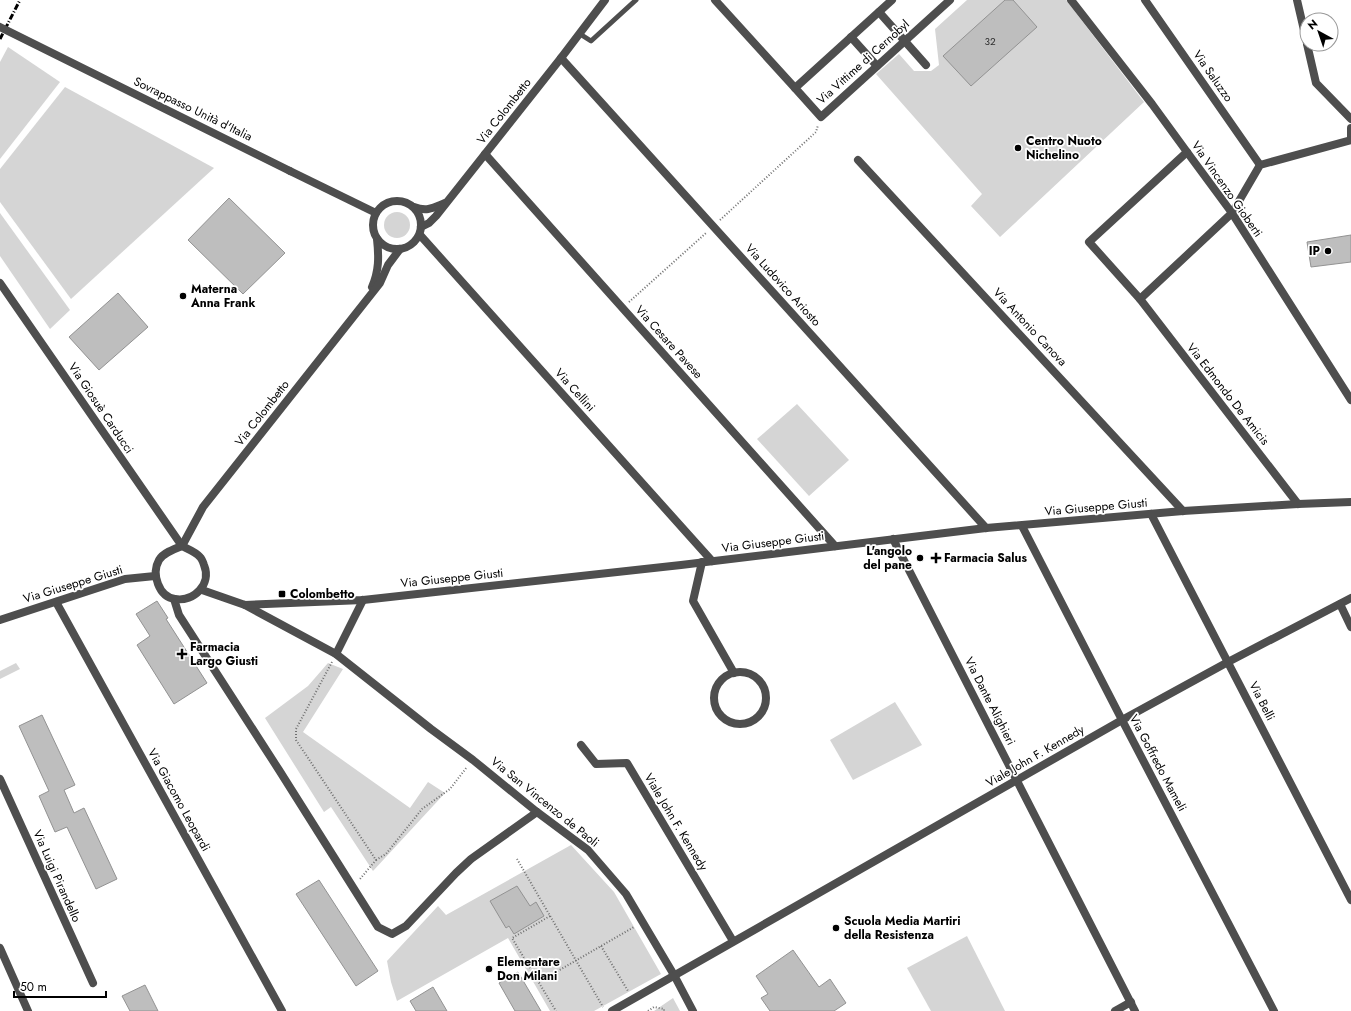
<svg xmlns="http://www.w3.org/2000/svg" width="1351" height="1011" font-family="Jost,sans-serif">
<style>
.green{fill:#d5d5d5}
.building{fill:#bebebe;stroke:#929292}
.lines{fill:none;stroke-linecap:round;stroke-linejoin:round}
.path{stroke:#707070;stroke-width:2;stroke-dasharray:1 2;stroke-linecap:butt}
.service{stroke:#4e4e4e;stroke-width:5}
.minor{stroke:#4e4e4e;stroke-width:8}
.tertiary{stroke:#4e4e4e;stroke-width:8}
.rail{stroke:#000;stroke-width:3;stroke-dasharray:6 2 1 2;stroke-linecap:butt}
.tertiary-bridge{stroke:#4e4e4e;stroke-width:8}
.poi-dot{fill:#000;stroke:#fff;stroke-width:1.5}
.labels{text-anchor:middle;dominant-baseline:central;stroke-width:3.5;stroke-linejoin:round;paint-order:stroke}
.number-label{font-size:10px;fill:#303030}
.street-label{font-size:12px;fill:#000;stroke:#fff}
.poi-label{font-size:12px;font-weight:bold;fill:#000;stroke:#fff;text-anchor:start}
</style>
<rect width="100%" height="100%" fill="#fff"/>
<g class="green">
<path d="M967,0H1066L1144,102L1000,237L971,206L982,194L876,74L899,54L914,71H931L939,65L935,29Z"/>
<path d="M8,47L60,82L0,159V62Z"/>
<path d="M65,87L214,168L71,299L0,202V169Z"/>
<circle cx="397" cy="225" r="13"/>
<path d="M0,213L70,310L50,329L0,256Z"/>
<path d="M797,404L849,460L809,496L757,439Z"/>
<path d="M16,663L20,669L0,679V671Z"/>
<path d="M328,663L343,669L303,732L410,808L428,782L445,793L373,871L331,807L324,812L265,718L308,686Z"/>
<path d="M895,702L922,745L853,780L830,740Z"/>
<path d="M571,845L614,892L661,974L594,1011H550L508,938L397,1001L391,982L387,961L438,906L446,915Z"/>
<path d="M967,936L1005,1011H931L907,968Z"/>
<path d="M673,998L680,1011H654Z"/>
</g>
<g class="building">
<path d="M1005,0H1013L1037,27L971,86L943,56Z"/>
<path d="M229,198L285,253L243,294L188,240Z"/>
<path d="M1351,235V262L1311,267L1307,242Z"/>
<path d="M118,293L148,327L99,370L69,337Z"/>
<path d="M157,601L168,618L166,619L207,683L174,704L137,645L150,636L136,614Z"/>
<path d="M42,715L75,785L64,790L74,813L84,808L117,879L96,889L67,827L55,832L39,796L49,791L19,726Z"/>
<path d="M319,880L378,971L356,986L296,894Z"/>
<path d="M517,886L530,906L536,902L544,916L514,934L509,926L506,928L490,901Z"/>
<path d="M793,950L819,987L830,979L846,1003L834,1011H770L761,998L768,994L756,976Z"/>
<path d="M518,972L541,1011H515L499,983Z"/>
<path d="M145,985L158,1011H130L122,996Z"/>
<path d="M433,987L447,1011H416L410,1001Z"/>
</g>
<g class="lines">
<g class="path">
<path d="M720,220L816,132L818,125"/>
<path d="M629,302L706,233"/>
<path d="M332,662L296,729V740L376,860L360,879"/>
<path d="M517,859L603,1007"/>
<path d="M376,860L386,854L422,809L450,789L467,767"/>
<path d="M550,916L512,938L556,1011"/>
<path d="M601,946L628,991"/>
<path d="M539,982L634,927"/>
<path d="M648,1011L654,1007L664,1009V1011"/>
</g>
<path class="service" d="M580,34L591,41L636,0"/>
<g class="minor">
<path d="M715,0L795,88"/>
<path d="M892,0L795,88L821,117L950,0"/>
<path d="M1071,0L1152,104L1187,152L1232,213L1351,400"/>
<path d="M1145,0L1260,165"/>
<path d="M1297,0L1307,43"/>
<path d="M879,12L926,65"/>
<path d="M851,37L877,66"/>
<path d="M1307,44L1316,83L1351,119"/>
<path d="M561,58L986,528"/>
<path d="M1351,128V138"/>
<path d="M1187,152L1089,242L1140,299L1298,504"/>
<path d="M485,154L835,546"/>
<path d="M858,160L1183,511"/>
<path d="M414,207C427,212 433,208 445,203"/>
<path d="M421,227L429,223L436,216L561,58L605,0"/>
<path d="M420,235L712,561"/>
<path d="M0,283L182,546"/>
<path d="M1140,299L1232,213L1260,165L1351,140"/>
<path d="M1151,514L1351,900"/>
<path d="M1022,526L1122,720L1274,1011"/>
<path d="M893,539L1135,1011"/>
<path d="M702,562L693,601L734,673"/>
<path d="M174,599L179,615L279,770L378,927L392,934L406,926L456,873L471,859L537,812"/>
<path d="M56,602L282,1011"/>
<path d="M1340,604L1351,627"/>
<path d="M245,605L336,654L431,729L473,760L537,812L588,850L626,894L674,975L693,1011"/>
<path d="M336,654L363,600"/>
<circle cx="740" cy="698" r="26"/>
<path d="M581,745L596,764L627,763L733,941"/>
<path d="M0,779L93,983"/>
<path d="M0,948L28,1011"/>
<path d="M612,1011L1122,720L1228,662L1351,598"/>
<path d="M1115,1011L1131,1002"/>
</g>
<g class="tertiary">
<path d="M290,171L376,213"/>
<circle cx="397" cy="225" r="24"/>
<path d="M372,287C379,271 379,257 377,239"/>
<path d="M182,546L203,507L380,283L388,265L400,249"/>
<path d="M182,546C188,549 196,552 200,557C202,559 203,562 204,565C212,584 194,602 175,599C159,597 151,574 159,560C163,553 174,549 182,546Z"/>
<path d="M202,590L245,605L363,600L681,565L986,528L1183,511L1298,504L1351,502"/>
<path d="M0,620L125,579L155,576"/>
</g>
<path class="rail" d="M0,39L20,0"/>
<path class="tertiary-bridge" d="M0,27L290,171"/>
</g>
<g class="poi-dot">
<circle cx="1018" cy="148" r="4"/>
<circle cx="1328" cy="251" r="4"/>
<circle cx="183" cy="296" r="4"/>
<circle cx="920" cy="558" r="4"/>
<path d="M934 552h4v4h4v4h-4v4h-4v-4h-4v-4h4z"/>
<rect x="278" y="590" width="8" height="8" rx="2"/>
<path d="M180 648h4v4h4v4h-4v4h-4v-4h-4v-4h4z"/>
<circle cx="836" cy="928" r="4"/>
<circle cx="489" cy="969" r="4"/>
</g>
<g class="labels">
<g class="number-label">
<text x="990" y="41">32</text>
</g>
<g class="street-label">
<text transform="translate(863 62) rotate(-42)">Via Vittime di Cernobyl</text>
<text transform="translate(1213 76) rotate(55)">Via Saluzzo</text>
<text transform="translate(193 109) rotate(26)">Sovrappasso Unità d'Italia</text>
<text transform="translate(504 111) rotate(-52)">Via Colombetto</text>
<text transform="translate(1227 189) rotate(55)">Via Vincenzo Gioberti</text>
<text transform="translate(783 285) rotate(48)">Via Ludovico Ariosto</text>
<text transform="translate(1030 327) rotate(47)">Via Antonio Canova</text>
<text transform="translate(669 342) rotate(48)">Via Cesare Pavese</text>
<text transform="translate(575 390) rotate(48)">Via Cellini</text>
<text transform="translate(1228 394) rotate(52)">Via Edmondo De Amicis</text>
<text transform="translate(101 408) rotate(56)">Via Giosuè Carducci</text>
<text transform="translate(262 413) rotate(-52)">Via Colombetto</text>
<text transform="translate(1096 507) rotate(-5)">Via Giuseppe Giusti</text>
<text transform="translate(773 542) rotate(-7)">Via Giuseppe Giusti</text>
<text transform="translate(452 578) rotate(-6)">Via Giuseppe Giusti</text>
<text transform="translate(73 584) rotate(-17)">Via Giuseppe Giusti</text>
<text transform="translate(990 701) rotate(63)">Via Dante Alighieri</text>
<text transform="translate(1262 701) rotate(63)">Via Belli</text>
<text transform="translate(1035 756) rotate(-30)">Viale John F. Kennedy</text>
<text transform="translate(1158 763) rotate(62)">Via Goffredo Mameli</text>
<text transform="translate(179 800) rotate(61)">Via Giacomo Leopardi</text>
<text transform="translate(545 802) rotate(39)">Via San Vincenzo de Paoli</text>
<text transform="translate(676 822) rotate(59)">Viale John F. Kennedy</text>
<text transform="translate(57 876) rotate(66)">Via Luigi Pirandello</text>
</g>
<g class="poi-label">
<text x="1026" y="141">Centro Nuoto<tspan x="1026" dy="14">Nichelino</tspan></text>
<text x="1320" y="251" text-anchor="end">IP</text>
<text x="191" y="289">Materna<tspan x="191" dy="14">Anna Frank</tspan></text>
<text x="912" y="551" text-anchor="end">L'angolo<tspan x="912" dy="14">del pane</tspan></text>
<text x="944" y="558">Farmacia Salus</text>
<text x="290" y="594">Colombetto</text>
<text x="190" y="647">Farmacia<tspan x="190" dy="14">Largo Giusti</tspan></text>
<text x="844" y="921">Scuola Media Martiri<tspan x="844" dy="14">della Resistenza</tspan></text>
<text x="497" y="962">Elementare<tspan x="497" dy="14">Don Milani</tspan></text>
</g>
</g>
<g transform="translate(1319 32) rotate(320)"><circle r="19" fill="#ffffff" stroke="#999999"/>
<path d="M0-3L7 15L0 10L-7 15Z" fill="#000000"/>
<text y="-6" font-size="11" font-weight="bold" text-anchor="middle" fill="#000000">N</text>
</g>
<path d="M14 991v6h92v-6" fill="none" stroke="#000000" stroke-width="2"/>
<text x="20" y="991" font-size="12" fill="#000000" stroke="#ffffff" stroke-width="3" paint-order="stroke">50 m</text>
</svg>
